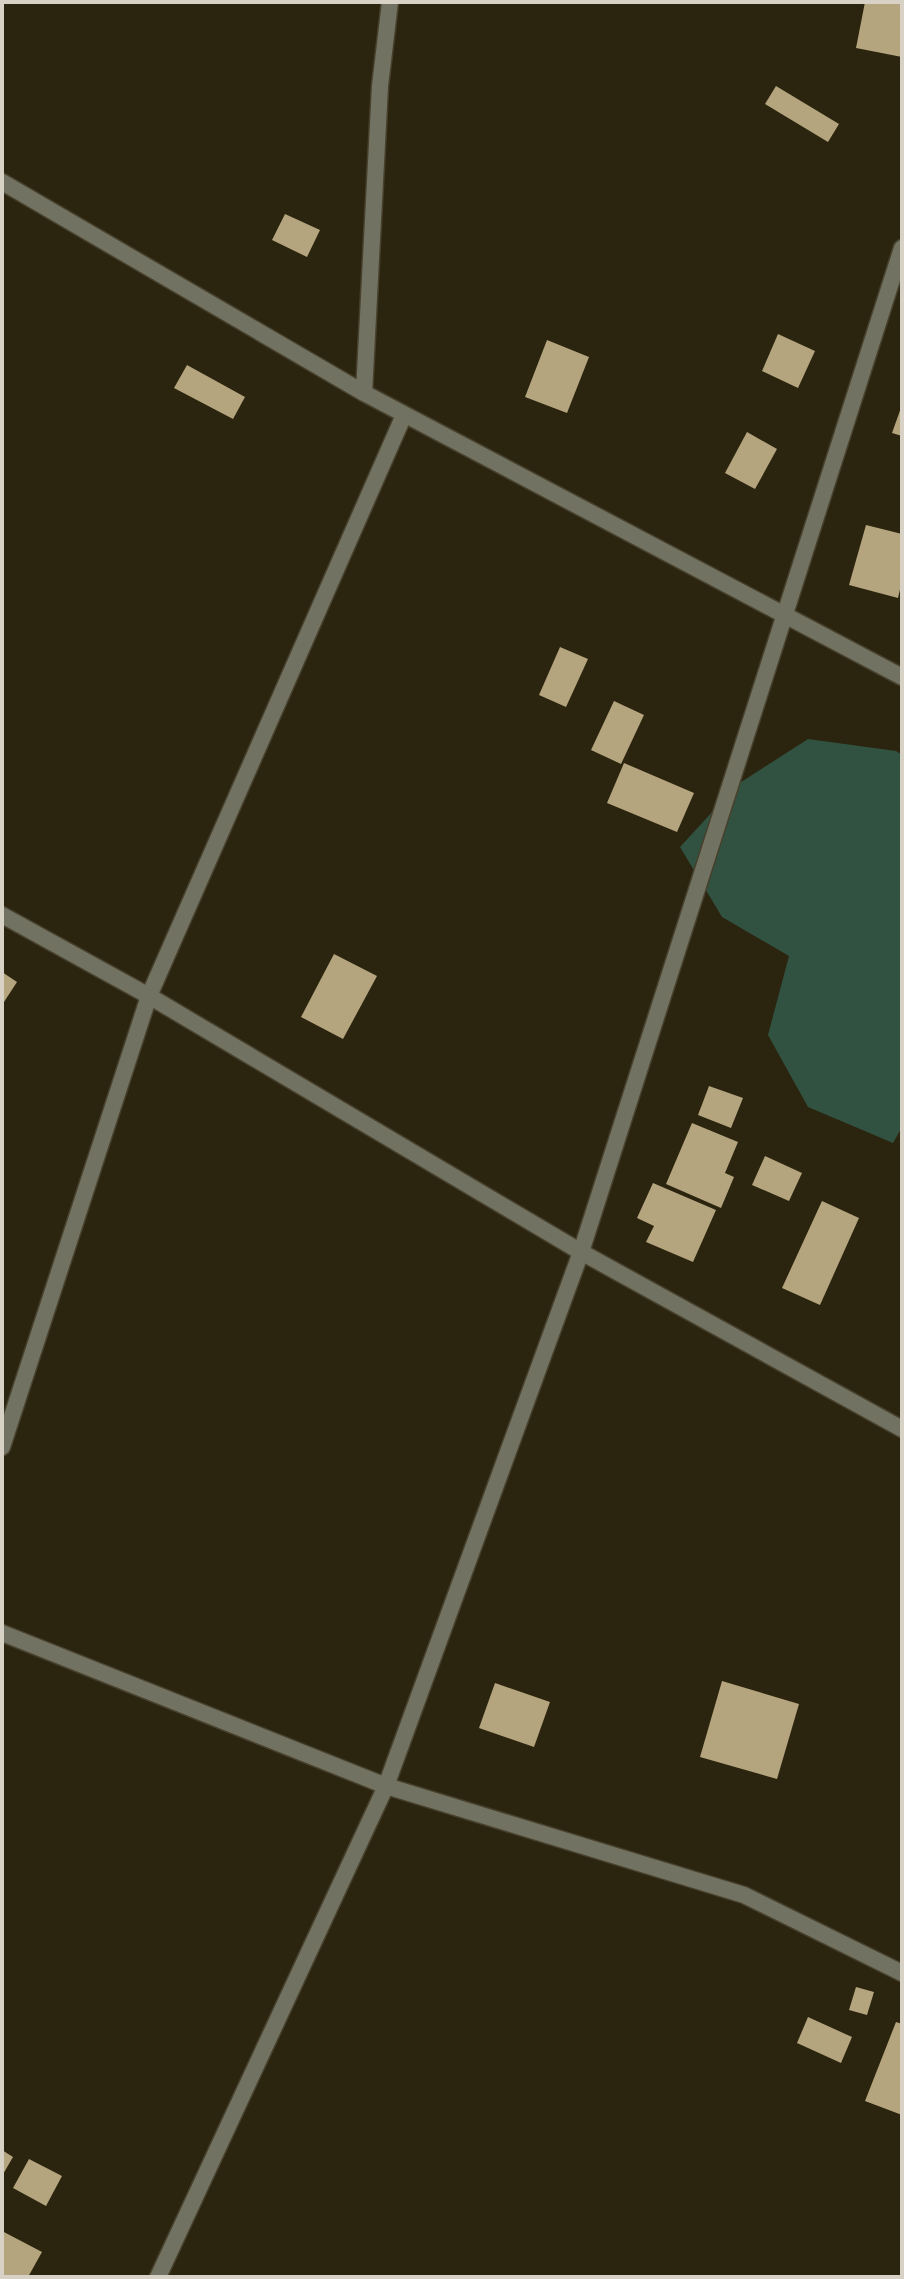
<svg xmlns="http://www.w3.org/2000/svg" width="904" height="2279" font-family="'Noto Sans',sans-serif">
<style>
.green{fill:#315240}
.building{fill:#b5a57e}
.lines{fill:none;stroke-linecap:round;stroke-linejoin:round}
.street-casing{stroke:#47402c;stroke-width:19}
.street{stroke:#717261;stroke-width:16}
</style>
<rect width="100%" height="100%" fill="#2b240f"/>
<path class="green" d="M808,739L896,751L902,755V1127L893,1143L808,1107L768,1035L789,956L722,917L680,847L738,784Z"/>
<g class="building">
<path d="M865,2H902V57L856,48Z"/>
<path d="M776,86L839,124L828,142L765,104Z"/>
<path d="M285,214L320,230L307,257L272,240Z"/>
<path d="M778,334L815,351L798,388L762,371Z"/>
<path d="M547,340L589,357L567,413L525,397Z"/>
<path d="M187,365L245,397L233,419L174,388Z"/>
<path d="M902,405V436L892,433Z"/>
<path d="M747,432L777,449L755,489L725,473Z"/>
<path d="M866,525L902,534V581L898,598L849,585Z"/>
<path d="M560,647L588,659L566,707L539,695Z"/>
<path d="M614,701L644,715L621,764L591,750Z"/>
<path d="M624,763L694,793L677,832L607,803Z"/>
<path d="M334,954L377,976L343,1039L301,1017Z"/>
<path d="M2,972L17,982L2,1005Z"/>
<path d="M709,1086L743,1098L731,1128L698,1115Z"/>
<path d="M692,1123L738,1142L725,1173L734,1177L721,1208L666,1184Z"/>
<path d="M765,1156L802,1173L789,1201L752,1185Z"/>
<path d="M653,1183L716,1210L693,1262L646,1242L654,1226L637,1218Z"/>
<path d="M822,1201L859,1218L820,1305L782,1288Z"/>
<path d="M722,1681L799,1704L777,1779L700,1757Z"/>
<path d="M495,1683L550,1702L534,1747L479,1728Z"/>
<path d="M856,1987L874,1992L867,2015L849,2010Z"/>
<path d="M808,2017L852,2037L841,2063L797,2043Z"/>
<path d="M896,2022L902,2024V2115L865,2101Z"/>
<path d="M2,2150L13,2157L2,2176Z"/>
<path d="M29,2159L62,2176L46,2206L13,2188Z"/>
<path d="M2,2231L42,2252L28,2277H2Z"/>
</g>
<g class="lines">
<g class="street-casing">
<g id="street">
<path d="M2,182L364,393L902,677"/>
<path d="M364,393L380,86L390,2"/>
<path d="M2,915L149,996L581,1252L902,1429"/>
<path d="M2,1447L149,996L404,415"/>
<path d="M2,1633L386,1786L744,1895L902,1973"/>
<path d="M158,2277L386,1786L581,1252L902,248"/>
</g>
</g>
<use href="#street" class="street"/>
</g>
<rect width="904" height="2279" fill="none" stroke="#d7d2c5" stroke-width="8"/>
</svg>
